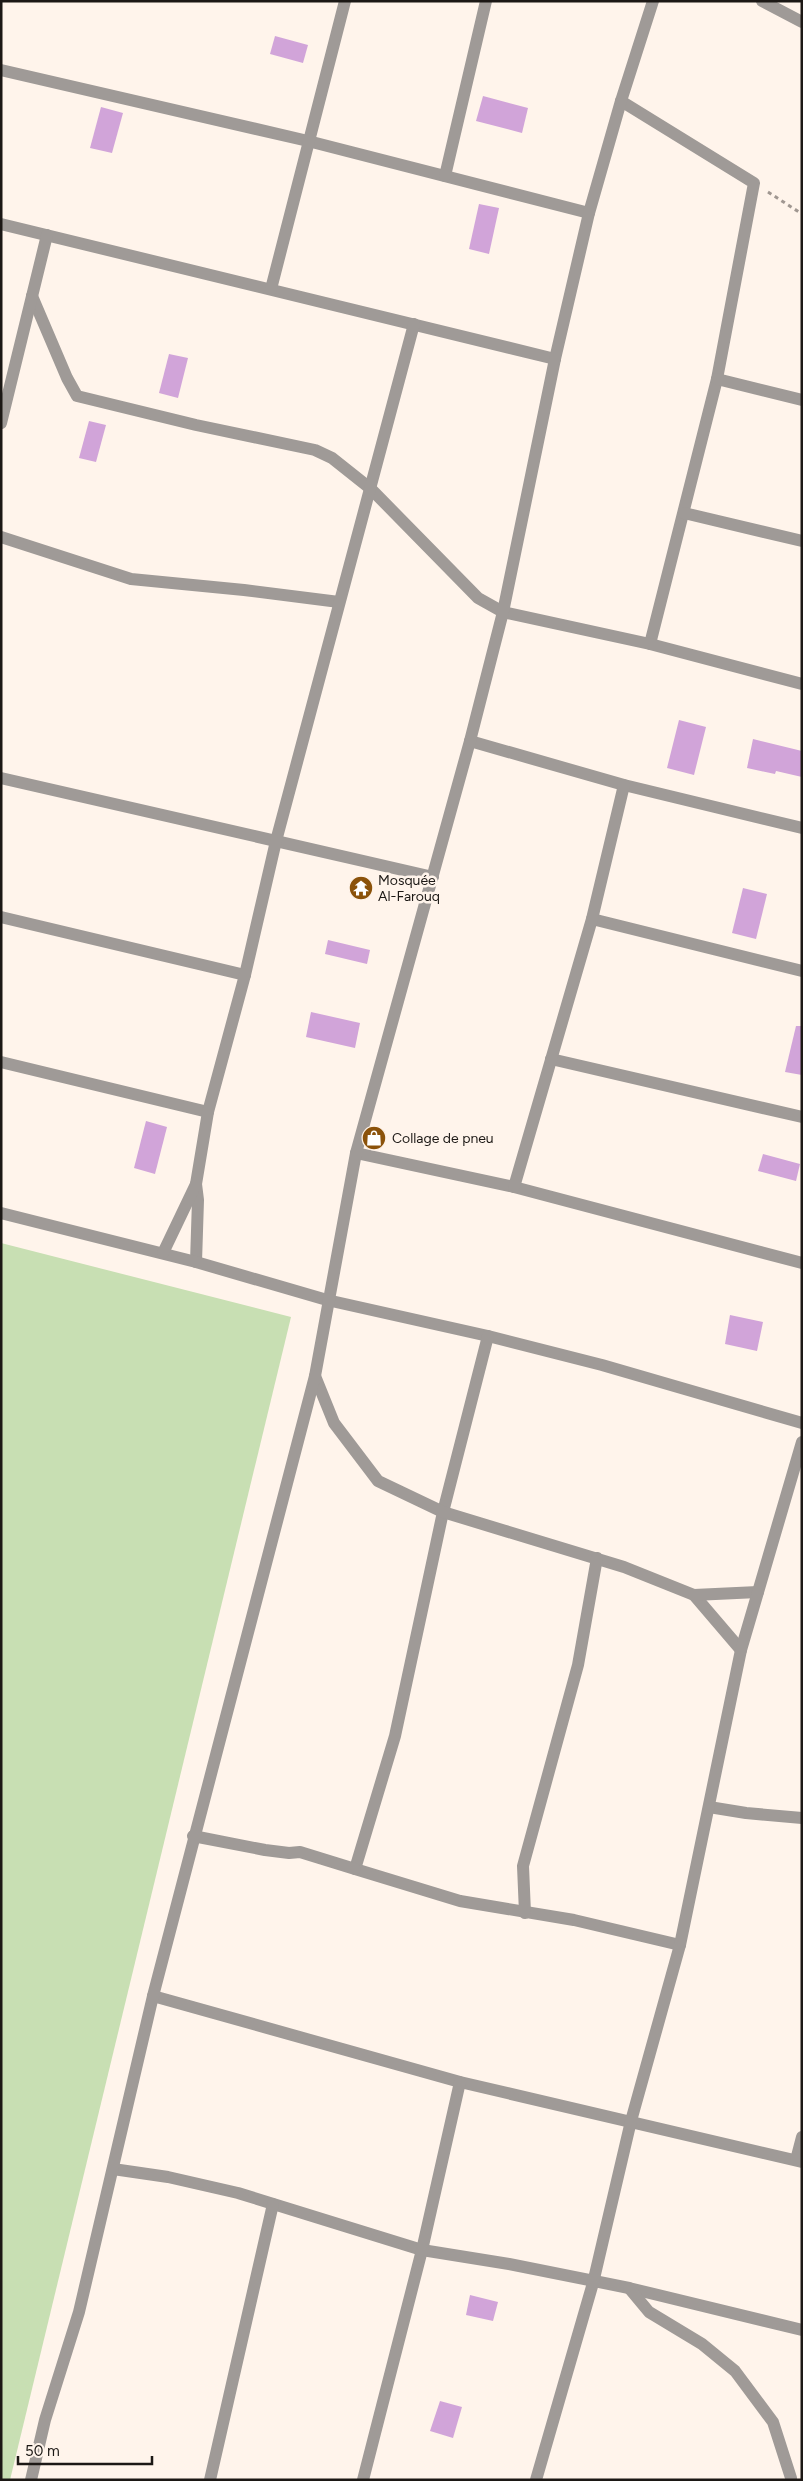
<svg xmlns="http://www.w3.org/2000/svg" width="803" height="2481" font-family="Figtree,sans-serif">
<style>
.green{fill:#c8dfb3}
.building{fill:#d1a4d9}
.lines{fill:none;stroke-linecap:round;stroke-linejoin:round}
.path{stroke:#a09791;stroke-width:3;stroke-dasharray:4 4;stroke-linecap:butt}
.minor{stroke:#9f9a97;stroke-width:12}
.labels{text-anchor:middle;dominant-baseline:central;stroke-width:5;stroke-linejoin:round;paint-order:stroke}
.poi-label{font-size:14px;fill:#1c1815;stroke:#fff4eb;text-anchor:start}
</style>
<rect width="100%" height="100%" fill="#fff4eb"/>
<path class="green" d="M1,1243L291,1317L10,2480H1Z"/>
<g class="building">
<path d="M275,36L308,45L303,63L270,54Z"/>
<path d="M483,96L528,108L522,133L476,121Z"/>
<path d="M101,107L123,113L112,153L90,148Z"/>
<path d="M479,204L499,208L489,254L469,249Z"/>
<path d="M169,354L188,358L178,398L159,393Z"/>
<path d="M89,421L106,425L96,462L79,458Z"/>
<path d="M679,720L706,727L694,775L667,768Z"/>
<path d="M753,739L802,751V777L776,771L775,774L747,768Z"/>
<path d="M743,888L767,894L756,939L732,933Z"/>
<path d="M328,940L370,950L367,964L325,954Z"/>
<path d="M311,1012L360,1023L355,1048L306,1037Z"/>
<path d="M796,1026H802V1075L785,1072Z"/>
<path d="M146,1121L167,1127L155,1174L134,1168Z"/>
<path d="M763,1154L800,1164L796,1181L758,1171Z"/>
<path d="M730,1315L763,1322L757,1351L725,1344Z"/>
<path d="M470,2295L498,2302L493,2321L466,2315Z"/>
<path d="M440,2401L462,2407L453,2438L430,2431Z"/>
</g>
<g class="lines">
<path class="path" d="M768,192L802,214"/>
<g class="minor">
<path d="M762,1L802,22"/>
<path d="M1,70L308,141L589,213"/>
<path d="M621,101L754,183L717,379L650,644"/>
<path d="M445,176L486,1"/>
<path d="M1,224L555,359"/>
<path d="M271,289L345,1"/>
<path d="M32,296L67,378L77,396L196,425L315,450L332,458L371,489L478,598L503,612L650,644L802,684"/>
<path d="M717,379L802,400"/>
<path d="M1,423L47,235"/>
<path d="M684,513L802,541"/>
<path d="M1,537L131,579L244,590L339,602"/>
<path d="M470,741L624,785L802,828"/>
<path d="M1,778L433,877"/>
<path d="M1,917L245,975"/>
<path d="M592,919L802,971"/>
<path d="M551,1059L802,1117"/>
<path d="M1,1062L208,1112"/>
<path d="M356,1153L514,1187L802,1263"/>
<path d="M196,1184L198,1200L196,1262"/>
<path d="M514,1187L592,919L624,785"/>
<path d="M1,1213L196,1262L327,1300L488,1336L602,1365L802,1423"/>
<path d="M163,1253L196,1184L208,1112L245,975L276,841L414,324"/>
<path d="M488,1336L443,1512L395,1736L355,1869L460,1901L574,1920L680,1945"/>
<path d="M315,1376L334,1423L378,1481L443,1512L624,1567L694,1595L741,1650"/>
<path d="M694,1595L758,1592"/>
<path d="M709,1807L746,1813L802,1818"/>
<path d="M193,1836L265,1850L289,1853L300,1852L355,1869"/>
<path d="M525,1913L523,1866L578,1665L597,1558"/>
<path d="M153,1996L460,2082L802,2162"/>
<path d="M796,2160L802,2137"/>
<path d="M113,2169L168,2177L238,2193L422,2250L509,2264L629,2288L802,2330"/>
<path d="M629,2288L649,2312L702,2344L735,2371L773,2422L791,2478"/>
<path d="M31,2480L45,2420L79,2312L153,1996L315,1376L356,1153L470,741L503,612L555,359L589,213L621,101L653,1"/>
<path d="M210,2480L273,2204"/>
<path d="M363,2480L422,2250L460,2082"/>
<path d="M536,2480L593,2283L631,2121L680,1945L741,1650L802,1442"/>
</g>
</g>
<defs>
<g id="temple-disc" transform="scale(1.25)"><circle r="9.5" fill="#8b520a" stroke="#fff4eb"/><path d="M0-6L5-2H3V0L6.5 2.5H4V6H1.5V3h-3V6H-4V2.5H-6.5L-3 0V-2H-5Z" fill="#fff"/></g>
<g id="shop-disc" transform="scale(1.25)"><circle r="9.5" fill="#8b520a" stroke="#fff4eb"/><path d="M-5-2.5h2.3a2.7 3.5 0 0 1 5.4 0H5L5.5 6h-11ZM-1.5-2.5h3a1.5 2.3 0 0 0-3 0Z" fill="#fff"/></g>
</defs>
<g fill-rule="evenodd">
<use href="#temple-disc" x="361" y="888"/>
<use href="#shop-disc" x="374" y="1138"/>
</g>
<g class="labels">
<g class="poi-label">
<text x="378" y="880">Mosquée<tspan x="378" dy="16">Al-Farouq</tspan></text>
<text x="392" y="1138">Collage de pneu</text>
</g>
</g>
<rect width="803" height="2481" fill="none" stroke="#1c1815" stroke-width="5"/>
<path d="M18 2456v8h134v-8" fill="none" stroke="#1c1815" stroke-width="2.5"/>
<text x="25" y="2456" font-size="15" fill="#1c1815" stroke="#fff4eb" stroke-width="4" paint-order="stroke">50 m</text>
</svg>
